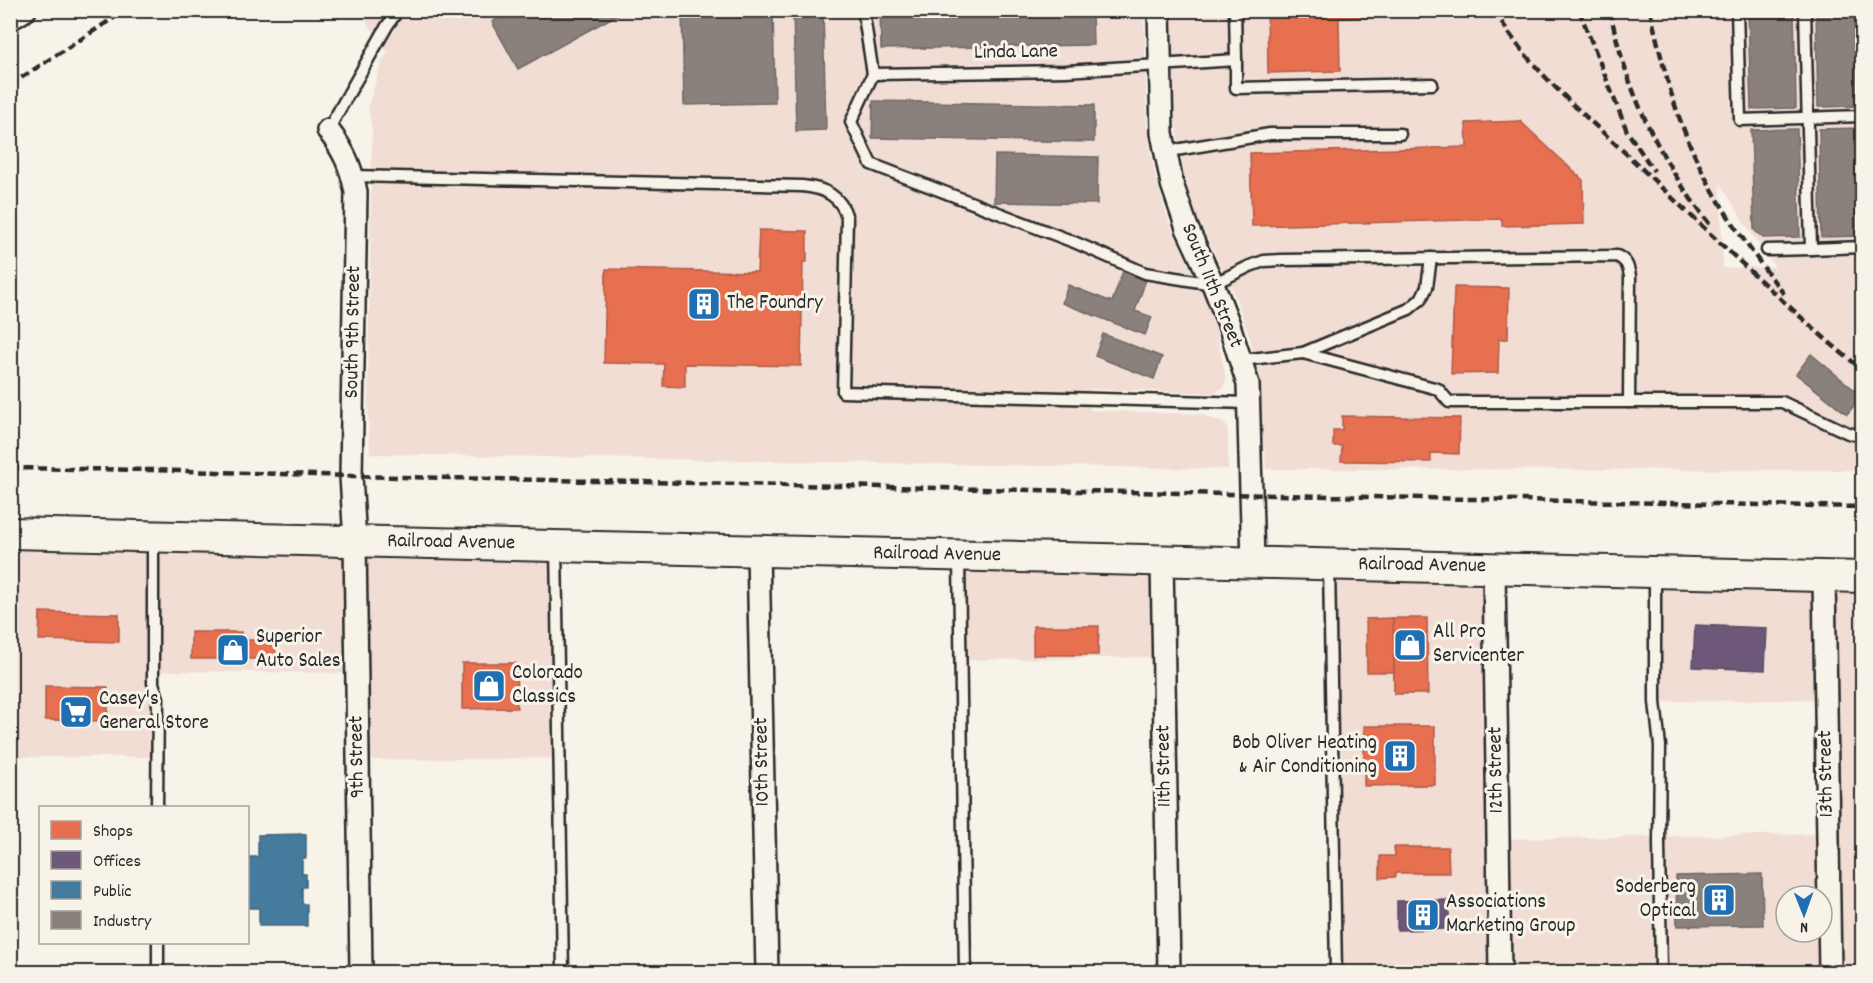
<svg xmlns="http://www.w3.org/2000/svg" width="1873" height="983" font-family="Dekko,sans-serif">
<style>
.built{fill:#f2ddd5;fill-rule:evenodd}
.shops{fill:#e76f51;stroke:#af5b46;stroke-width:1.5}
.offices{fill:#6d597a;stroke:#594b62;stroke-width:1.5}
.public{fill:#457b9d;stroke:#3d637b;stroke-width:1.5}
.industry{fill:#8a817c;stroke:#6e6764;stroke-width:1.5}
.lines{fill:none;stroke-linecap:round;stroke-linejoin:round}
.service-casing{stroke:#2b2b2b;stroke-width:15}
.minor-casing{stroke:#2b2b2b;stroke-width:26}
.secondary-casing{stroke:#2b2b2b;stroke-width:34}
.service{stroke:#f7f3e8;stroke-width:10}
.minor{stroke:#f7f3e8;stroke-width:21}
.secondary{stroke:#f7f3e8;stroke-width:30}
.rail{stroke:#2b2b2b;stroke-width:4.5;stroke-dasharray:9 4.5;stroke-linecap:butt}
.labels{text-anchor:middle;dominant-baseline:central;stroke-width:6;stroke-linejoin:round;paint-order:stroke}
.street-label{font-size:21px;fill:#2b2b2b;stroke:#f7f3e8}
.poi-label{font-size:21px;fill:#2b2b2b;stroke:#f7f3e8;text-anchor:start}
</style>
<rect width="100%" height="100%" fill="#f7f3e8"/>
<filter id="ink" filterUnits="userSpaceOnUse"><feTurbulence type="fractalNoise" baseFrequency=".0167" numOctaves="2"/><feDisplacementMap in="SourceGraphic" scale="12" xChannelSelector="R" yChannelSelector="G"/><feConvolveMatrix kernelMatrix="1 2 1 2 8 2 1 2 1" color-interpolation-filters="sRGB"/></filter>
<g filter="url(#ink)">
<g class="built">
<path d="M359,11H1144L1147,127L1155,176L1169,223L1203,293L1214,321L1226,379L1223,388L1214,393L1091,389L1090,410L1200,414L1221,422L1226,425L1228,431V469L370,454L368,416V379L372,131L368,106L382,61L388,53Z"/>
<path d="M1172,11H1862V470L1266,469L1259,390L1251,342L1236,298L1197,217L1183,173L1174,111ZM1720,183L1745,224L1775,267L1723,268Z"/>
<path d="M11,533L556,546L559,758L358,760L356,673L157,671L158,757H11Z"/>
<path d="M959,555L1162,560L1164,657L961,660Z"/>
<path d="M1329,564L1494,568L1498,839L1828,834L1826,699L1655,702V572L1862,577V972H1336ZM1786,896H1822V932H1786Z"/>
</g>
<g class="shops">
<path d="M1267,10H1420V15L1339,18L1340,71L1268,73Z"/>
<path d="M1520,121L1583,180L1584,224L1502,226V219L1252,226L1250,153L1467,147L1466,123Z"/>
<path d="M759,230L807,231V262H803L801,366L685,364V387L663,386L664,364L604,363L606,269L757,272Z"/>
<path d="M1454,287L1509,288L1508,339H1499L1498,373L1451,374Z"/>
<path d="M1342,416L1460,418L1459,454L1431,453V462L1341,461L1342,446H1333V430H1342Z"/>
<path d="M40,612L119,614V642L39,640Z"/>
<path d="M1393,618H1427L1428,694H1394Z"/>
<path d="M1393,618L1394,672H1367L1366,619Z"/>
<path d="M1033,626H1099L1098,655H1033Z"/>
<path d="M191,632H241V640H275L276,659H191Z"/>
<path d="M462,663H516L517,708L462,709Z"/>
<path d="M45,686L108,687V721L45,720Z"/>
<path d="M1364,726H1435V785L1364,786Z"/>
<path d="M1394,847H1448L1449,873H1395V877L1380,878V856H1395Z"/>
</g>
<g class="offices">
<path d="M1695,625L1767,628L1765,670L1693,667Z"/>
<path d="M1449,900V929L1397,930V901Z"/>
</g>
<path class="public" d="M306,834V858H302V874H306V887H302V904H307V926H259V908H248V857H258V835Z"/>
<g class="industry">
<path d="M513,10H624V11L518,69L492,22Z"/>
<path d="M682,10H773L775,103L684,105Z"/>
<path d="M793,10H823L826,130L796,131Z"/>
<path d="M880,10H1092L1093,45L881,49Z"/>
<path d="M1748,10H1794L1796,108L1751,109Z"/>
<path d="M1816,10H1861L1862,106L1818,107Z"/>
<path d="M873,101L1094,105V142L872,138Z"/>
<path d="M1862,128V236L1821,237L1819,129Z"/>
<path d="M1797,129L1800,237L1763,238L1754,230L1751,130Z"/>
<path d="M995,155L1098,157L1097,204L994,202Z"/>
<path d="M1123,271L1146,280L1135,311L1152,317L1145,335L1062,303L1068,285L1112,302Z"/>
<path d="M1103,334L1162,357L1154,379L1095,356Z"/>
<path d="M1811,354L1862,396L1847,414L1796,374Z"/>
<path d="M1762,874L1763,925L1677,926L1676,876Z"/>
</g>
<g class="lines">
<g class="service-casing">
<g id="service">
<path d="M863,10L873,74L851,122L871,164L1074,242L1145,273L1213,284L1250,266L1264,261L1281,260L1617,256C1627,261 1628,266 1630,276L1629,402H1449L1438,389L1303,353"/>
<path d="M1235,10L1236,60"/>
<path d="M1737,10L1740,120L1862,116"/>
<path d="M1805,10L1811,249L1862,247"/>
<path d="M873,74L1066,71L1236,60V88L1432,84"/>
<path d="M328,130L387,26L398,10"/>
<path d="M1164,152L1270,134H1400"/>
<path d="M353,176L802,186C825,188 841,196 847,218L843,392L1249,403"/>
<path d="M1767,250L1811,249"/>
<path d="M1241,360L1303,353L1409,309L1421,299L1427,287L1431,258"/>
<path d="M1629,402H1782L1848,433L1862,436"/>
<path d="M153,538V683L158,698L157,808"/>
<path d="M556,547L563,972"/>
<path d="M959,559L965,972"/>
<path d="M1329,565L1336,972"/>
<path d="M1655,574V702L1660,746L1659,843L1661,972"/>
<path d="M158,942V972"/>
</g>
</g>
<g class="minor-casing">
<g id="minor">
<path d="M1159,10L1162,133L1172,184L1187,228L1213,284L1228,322L1248,384L1253,562"/>
<path d="M10,19L25,10"/>
<path d="M328,130C344,151 351,166 356,192L351,476L355,541L361,972"/>
<path d="M758,551L767,972"/>
<path d="M1162,560L1169,972"/>
<path d="M1494,568L1500,972"/>
<path d="M1824,576L1830,972"/>
</g>
</g>
<g class="secondary-casing">
<path id="secondary" d="M10,533L1862,577"/>
</g>
<use href="#service" class="service"/>
<use href="#minor" class="minor"/>
<use href="#secondary" class="secondary"/>
<g class="rail">
<path d="M1495,10C1524,66 1591,120 1637,164C1685,210 1733,256 1783,301C1809,324 1834,348 1862,369"/>
<path d="M1579,10L1627,131L1654,171"/>
<path d="M1610,10C1626,91 1660,161 1711,226"/>
<path d="M1650,10C1659,49 1668,88 1682,125C1705,187 1743,242 1784,294"/>
<path d="M10,85L126,10"/>
<path d="M10,468L150,470L351,476L1862,507"/>
</g>
</g>
</g>
<defs>
<g id="building-square" transform="scale(1.725)"><rect x="-9" y="-9" width="18" height="18" rx="4" fill="#1f6fb2" stroke="#f7f3e8"/><path d="M-4-6H4V6H1V3H-1V6H-4ZM-2.5-4.3h1.7v1.8h-1.7ZM.8-4.3h1.7v1.8H.8ZM-2.5-1h1.7V.8h-1.7ZM.8-1h1.7V.8H.8Z" fill="#fff"/></g>
<g id="shop-square" transform="scale(1.725)"><rect x="-9" y="-9" width="18" height="18" rx="4" fill="#1f6fb2" stroke="#f7f3e8"/><path d="M-5-2.5h2.3a2.7 3.5 0 0 1 5.4 0H5L5.5 6h-11ZM-1.5-2.5h3a1.5 2.3 0 0 0-3 0Z" fill="#fff"/></g>
<g id="supermarket-square" transform="scale(1.725)"><rect x="-9" y="-9" width="18" height="18" rx="4" fill="#1f6fb2" stroke="#f7f3e8"/><path d="M-6-5.5h2.5l.6 2H6L4.5 2H-2.5L-4.4-4H-6ZM-1.5 3.2a1.3 1.3 0 1 0 .1 0ZM3 3.2a1.3 1.3 0 1 0 .1 0Z" fill="#fff"/></g>
</defs>
<g fill-rule="evenodd">
<use href="#building-square" x="704" y="304"/>
<use href="#shop-square" x="1410" y="645"/>
<use href="#shop-square" x="233" y="650"/>
<use href="#shop-square" x="489" y="686"/>
<use href="#supermarket-square" x="76" y="712"/>
<use href="#building-square" x="1400" y="756"/>
<use href="#building-square" x="1719" y="900"/>
<use href="#building-square" x="1423" y="915"/>
</g>
<g class="labels">
<g class="street-label">
<text transform="translate(1016 53) rotate(-1)">Linda Lane</text>
<text transform="translate(1211 286) rotate(68)">South 11th Street</text>
<text transform="translate(354 332) rotate(-89)">South 9th Street</text>
<text transform="translate(451 543) rotate(1)">Railroad Avenue</text>
<text transform="translate(937 555) rotate(1)">Railroad Avenue</text>
<text transform="translate(1422 566) rotate(1)">Railroad Avenue</text>
<text transform="translate(358 757) rotate(-91)">9th Street</text>
<text transform="translate(763 762) rotate(-91)">10th Street</text>
<text transform="translate(1165 766) rotate(-91)">11th Street</text>
<text transform="translate(1497 770) rotate(-91)">12th Street</text>
<text transform="translate(1827 774) rotate(-91)">13th Street</text>
</g>
<g class="poi-label">
<text x="727" y="304">The Foundry</text>
<text x="1433" y="633">All Pro<tspan x="1433" dy="24">Servicenter</tspan></text>
<text x="256" y="638">Superior<tspan x="256" dy="24">Auto Sales</tspan></text>
<text x="512" y="674">Colorado<tspan x="512" dy="24">Classics</tspan></text>
<text x="99" y="700">Casey's<tspan x="99" dy="24">General Store</tspan></text>
<text x="1377" y="744" text-anchor="end">Bob Oliver Heating<tspan x="1377" dy="24">&amp; Air Conditioning</tspan></text>
<text x="1696" y="888" text-anchor="end">Soderberg<tspan x="1696" dy="24">Optical</tspan></text>
<text x="1446" y="903">Associations<tspan x="1446" dy="24">Marketing Group</tspan></text>
</g>
</g>
<rect width="1873" height="983" fill="none" stroke="#f7f3e8" stroke-width="36"/>
<rect x="18" y="18" width="1837" height="947" fill="none" stroke="#2b2b2b" stroke-width="2" filter="url(#ink)"/>
<rect x="39" y="806" width="210" height="138" fill="#f7f3e8" stroke="#a5a39c" stroke-width="1.5"/>
<rect x="51" y="821" width="30" height="18" fill="#e76f51" stroke="#a5a39c" stroke-width="1.5"/>
<text x="93" y="836" font-size="18" fill="#2b2b2b">Shops</text>
<rect x="51" y="851" width="30" height="18" fill="#6d597a" stroke="#a5a39c" stroke-width="1.5"/>
<text x="93" y="866" font-size="18" fill="#2b2b2b">Offices</text>
<rect x="51" y="881" width="30" height="18" fill="#457b9d" stroke="#a5a39c" stroke-width="1.5"/>
<text x="93" y="896" font-size="18" fill="#2b2b2b">Public</text>
<rect x="51" y="911" width="30" height="18" fill="#8a817c" stroke="#a5a39c" stroke-width="1.5"/>
<text x="93" y="926" font-size="18" fill="#2b2b2b">Industry</text>
<g transform="translate(1804 914) rotate(179)"><circle r="28" fill="#f7f3e8" stroke="#a5a39c" stroke-width="1.5"/>
<path d="M0-4.5L10 22L0 15L-10 22Z" fill="#1f6fb2"/>
<text y="-9" font-size="16" font-weight="bold" text-anchor="middle" fill="#2b2b2b">N</text>
</g>
</svg>
